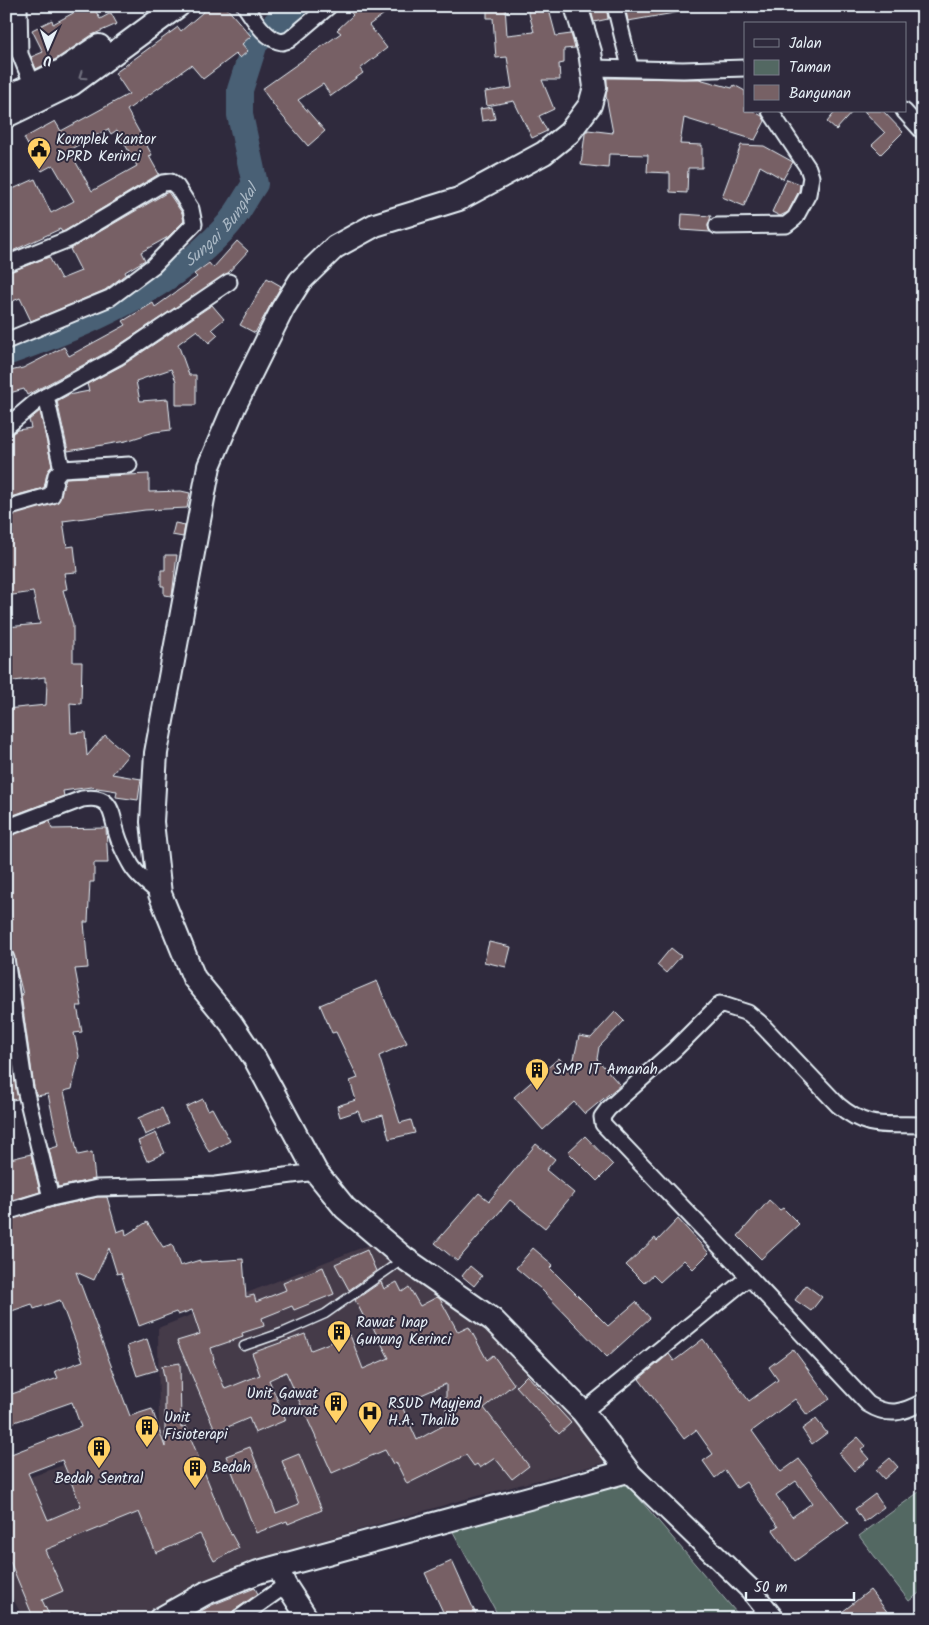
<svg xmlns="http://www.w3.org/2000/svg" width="929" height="1625" font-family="Kalam,sans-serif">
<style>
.built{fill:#453a49}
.green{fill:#536862;stroke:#9eacad}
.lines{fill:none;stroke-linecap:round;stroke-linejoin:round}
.river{stroke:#4a6075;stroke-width:26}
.building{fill:#776165;stroke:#e8f1f8;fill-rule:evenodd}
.service-casing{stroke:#e8f1f8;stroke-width:11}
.minor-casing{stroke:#e8f1f8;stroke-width:19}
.tertiary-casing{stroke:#e8f1f8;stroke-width:24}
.secondary-casing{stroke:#e8f1f8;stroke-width:26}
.service{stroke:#2f2a3d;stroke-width:8}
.minor{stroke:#2f2a3d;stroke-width:15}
.tertiary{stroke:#2f2a3d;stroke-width:20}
.secondary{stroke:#2f2a3d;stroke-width:22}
.oneway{stroke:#70707e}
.labels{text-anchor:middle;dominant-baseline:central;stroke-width:4;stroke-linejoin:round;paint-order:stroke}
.poi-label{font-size:15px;fill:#e8f1f8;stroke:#2f2a3d;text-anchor:start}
.water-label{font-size:16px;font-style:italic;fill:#a9b7c4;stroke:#2f2a3d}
</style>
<rect width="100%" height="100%" fill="#2f2a3d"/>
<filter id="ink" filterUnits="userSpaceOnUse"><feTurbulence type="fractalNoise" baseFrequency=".02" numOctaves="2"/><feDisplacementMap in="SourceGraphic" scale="10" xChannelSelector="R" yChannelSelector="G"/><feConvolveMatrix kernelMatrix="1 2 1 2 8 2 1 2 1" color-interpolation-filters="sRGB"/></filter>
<g filter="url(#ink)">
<path class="built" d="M371,1244L489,1332L595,1438L604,1463L462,1500L245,1563L132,1619H24L6,1586V1486L159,1430L158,1328Z"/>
<g class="green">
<path d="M625,1482L742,1619H500L452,1530Z"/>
<path d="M923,1489V1590L909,1601L859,1536Z"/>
</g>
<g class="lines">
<path class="river" id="s1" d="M6,353C84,326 168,290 225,228C237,216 245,198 255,184L240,115V90L255,43L294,6"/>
</g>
<g class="building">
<path d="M86,6H93L100,19L111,13L117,24L92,35L56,59L36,69L31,57L43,52L32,30L52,20L53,24Z"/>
<path d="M210,6H225L251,36L242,44L248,51L240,58L236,54L203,79L191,65L127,110L152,155L149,156L159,174L65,231L62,232L60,229L6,254V192L35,179L51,213L74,201L53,165L42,171L24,138L55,121L61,131L129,94L115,73L178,27L181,31ZM108,129L111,134L117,130L137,166L92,191L69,150Z"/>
<path d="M345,6H395L369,25L387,48L360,69L363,73L331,96L323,84L298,100L325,131L308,146L278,111L262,89L341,33L337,30L353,15Z"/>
<path d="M487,6H505L507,35L534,32L527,6H548L556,36L571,34L575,48L564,49V63L559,64L560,80H542L554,109L539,116L547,131L532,138L514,101L487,106L485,92L512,88L507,57L496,58L493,18H487Z"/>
<path d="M590,6H606L608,19L594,22Z"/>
<path d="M625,6H679L680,12L628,21Z"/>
<path d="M607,78L699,79L732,88L734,85L745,91V111H753L762,116L765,121L755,140L684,118L680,144L702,145V168H688L687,193L670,192V173L647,172L648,155L609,154L608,168L581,165L585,134L588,130L613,133L606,96Z"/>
<path d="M492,107L495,119L482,121L480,109Z"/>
<path d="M836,111H853L836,130L827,122Z"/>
<path d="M864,111H883L903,132L881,154L872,145L885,133Z"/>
<path d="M741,145L764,146L793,162L783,179L760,166L744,206L722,197Z"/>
<path d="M787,179L800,184L799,191L788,212L780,216L772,212Z"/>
<path d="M168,192L182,213L184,221L168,237L141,252L145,260L125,272L126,274L105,290L31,321L20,298L6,304V273L49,257L61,279L81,271L70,249Z"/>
<path d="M682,214L711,216L708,226L710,232L681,230Z"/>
<path d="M237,241L248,251L228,273L113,349L27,395L24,389L6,394V372L23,368L64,347L69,356L126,325L123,321L153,303L155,307L197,277L194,274L209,263L213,268Z"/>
<path d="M267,278L281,286L255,333L240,325Z"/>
<path d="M212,305L224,319L212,329L218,335L209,343L197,330L178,344L189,375H196V405H176V381L171,369L136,381L140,401L168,399L171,430L154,432L126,441L68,451L57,401L68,395L89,391L87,384L123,365Z"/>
<path d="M40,411L52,466L47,473L44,488L6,498V454L10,453L8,436L17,430L31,428L29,420Z"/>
<path d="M149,474V492L181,491L190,493L187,508L145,510L63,521L67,547L74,546L77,572L64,573L67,589L63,590L73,625V662H82L81,704L70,703L71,733L85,732L87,756L105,735L128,755L112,774L141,779L138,800L116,797L117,791L91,787L63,791L64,796L6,818V709L46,705L47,682H45V677L6,682V627L40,624L33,592L6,596V517L58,502L66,478Z"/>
<path d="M175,523L185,525L183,537L172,535Z"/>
<path d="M165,555H177L172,596L164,595V586H161V570H165Z"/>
<path d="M50,821L52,829L106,828L108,863H94V882H90L88,922H84L88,968L75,969L82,1006H77L82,1032L74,1033L79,1056L72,1089L64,1091L78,1155L92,1152L95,1179L58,1187L49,1149L59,1146L48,1094L37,1096L34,1087L21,995H23L10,942L6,896V837Z"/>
<path d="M489,942L511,947L506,967L484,962Z"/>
<path d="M671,948L681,956L666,973L657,965Z"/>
<path d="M377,981L392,1017H394L407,1043L379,1056L400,1123L411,1120L415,1133L389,1139L383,1115L362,1121L358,1111L340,1117L337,1106L356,1100L350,1081L358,1078L336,1032L332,1033L320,1005Z"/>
<path d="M615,1012L624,1021L599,1047L597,1059L620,1085L585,1114L574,1102L543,1130L514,1097L559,1058L571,1072L579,1036L591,1038Z"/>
<path d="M6,1026L18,1099L12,1100L9,1084H6Z"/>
<path d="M203,1099L208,1110L212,1108L230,1141L209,1152L186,1107Z"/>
<path d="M162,1108L169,1124L145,1135L138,1118Z"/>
<path d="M156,1133L165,1153L147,1161L138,1141Z"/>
<path d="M585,1136L613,1165L597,1181L568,1152Z"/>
<path d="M536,1144L555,1159L546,1170L574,1193L545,1228L510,1200L457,1261L435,1243L479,1193L489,1201Z"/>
<path d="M31,1154L40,1192L6,1202V1160Z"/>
<path d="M98,1197H107L117,1232L125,1229L126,1235L147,1222L163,1247L172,1244L180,1266L200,1260V1262L243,1259L246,1297L254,1295L256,1302L286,1290L283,1283L323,1267L334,1294L294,1310L292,1306L262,1318L264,1326L242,1333L243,1337L211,1348L214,1359L213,1360L225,1389L260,1375L252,1353L305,1334L311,1350L350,1335L363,1369L389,1358L370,1322L367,1323L355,1300L381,1282L384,1289L397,1282L402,1292L409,1287L420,1306L437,1297L440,1299L458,1332L469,1327L487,1360L493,1355L514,1384L484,1408L529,1466L512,1479L495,1458L480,1468L477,1464L474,1466L466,1455L407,1484L396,1462L393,1464L385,1450L332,1473L286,1372L269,1380L286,1420L255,1433L249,1418L216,1432L177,1341L200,1334L192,1310L178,1315L176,1312L139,1326L121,1273L117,1274L109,1248L94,1280L76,1272L130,1416L152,1409L165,1447V1383L162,1366L180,1363L181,1428L186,1426L223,1519L239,1548L214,1561L200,1534L156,1553L139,1512L45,1550L63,1591L42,1600L51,1619H34L6,1552V1456L81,1427L72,1402L6,1425V1396L58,1378L55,1371L83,1361L60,1300L34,1309L32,1304L6,1313V1221L53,1207ZM446,1384V1424L417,1440L401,1404ZM62,1460L81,1506L48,1520L28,1473Z"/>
<path d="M769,1200L780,1210L783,1208L799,1224L761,1259L738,1236Z"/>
<path d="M678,1219L709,1253L693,1269L684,1260L660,1282L653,1275L644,1283L626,1265L655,1238L657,1241Z"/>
<path d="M533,1248L553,1265L550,1268L608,1326L636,1302L650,1318L607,1357L541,1289L516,1268Z"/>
<path d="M367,1250L376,1271L349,1290L335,1264Z"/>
<path d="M470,1266L482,1276L474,1286L462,1276Z"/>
<path d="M806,1285L822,1297L811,1311L795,1300Z"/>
<path d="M147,1339L157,1370L137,1376L127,1346Z"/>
<path d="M703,1339L749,1401L778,1380L769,1367L793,1349L830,1399L807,1415L795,1399L752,1431L781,1472L799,1459L848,1523L795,1561L773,1530L778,1527L746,1482L737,1488L725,1470L715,1478L703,1461L713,1454L696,1430L684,1439L639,1379L669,1354L674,1361ZM796,1481L812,1503L792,1517L776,1495Z"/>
<path d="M527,1375L571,1423L559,1434L516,1386Z"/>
<path d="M816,1419L827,1433L812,1444L802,1429Z"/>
<path d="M858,1437L866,1446L861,1450L869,1459L854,1471L839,1453Z"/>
<path d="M250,1447L276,1513L299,1504L282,1461L299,1454L322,1510L288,1524L287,1521L256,1533L226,1456Z"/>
<path d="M890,1458L898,1467L884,1479L876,1470Z"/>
<path d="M875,1494L884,1507L864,1522L855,1509Z"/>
<path d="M452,1561L474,1610L478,1619H447L443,1612L425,1573Z"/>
<path d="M255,1588L258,1594L233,1611L227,1619H187L212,1605Z"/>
<path d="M870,1590L893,1619H848L842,1612Z"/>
</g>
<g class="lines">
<g class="service-casing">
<path id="service" d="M244,1346L284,1332L325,1314L402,1260"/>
</g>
<g class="minor-casing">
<g id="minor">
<path d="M19,6L20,54L33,86"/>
<path d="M245,6C254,19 265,39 282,42L289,40L329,6"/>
<path d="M615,6L630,67"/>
<path d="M593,68L683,70L745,68"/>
<path d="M904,111L923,132"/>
<path d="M717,226L786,225L795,218L808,194L811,177L808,168L770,111"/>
<path d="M6,264L69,239L163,183L171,182L177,187L191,209L194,224L153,266L110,298L6,341"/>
<path d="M46,396L62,469"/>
<path d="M6,427L37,401L118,357L229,282"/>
<path d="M6,508L52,495L56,475L62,469L129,465"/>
<path d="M6,828L82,799C112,794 111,812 117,834C120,844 125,854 130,863C136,875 150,885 160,894"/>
<path d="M6,958L25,1089L51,1198"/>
<path d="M6,1212L51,1198L97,1188L215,1185L316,1172"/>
<path d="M749,1277L868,1404C889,1417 902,1413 923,1402"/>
<path d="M583,1412L749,1277L603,1124L602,1117L608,1109L675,1049L720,1004L748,1013L759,1022L838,1105C869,1131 885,1123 923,1125"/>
<path d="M238,1619L286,1585"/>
</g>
</g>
<g class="tertiary-casing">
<g id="tertiary">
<path d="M628,1471L750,1589L774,1619"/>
<path d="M278,1567L286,1585L308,1619"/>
</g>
</g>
<g class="secondary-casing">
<g id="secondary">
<path d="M6,98L63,70L99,46"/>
<path d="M6,116L72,84L178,6"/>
<path d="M160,1619L206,1593L258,1572L628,1471L583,1412L493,1320L404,1258L345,1208L316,1172L255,1059L231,1023L194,978L160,894L152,822L156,753L209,466L235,405L283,308L300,281L335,247L375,225L459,199L544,153L569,133L590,105L595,87L590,52L576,6"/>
</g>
</g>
<use href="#service" class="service"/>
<use href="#minor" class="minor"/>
<use href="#tertiary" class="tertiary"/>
<use href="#secondary" class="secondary"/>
</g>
<defs><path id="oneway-chevron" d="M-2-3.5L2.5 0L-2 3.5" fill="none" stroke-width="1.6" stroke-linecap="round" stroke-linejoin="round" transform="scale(1.25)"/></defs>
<use class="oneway" href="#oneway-chevron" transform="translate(82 76) rotate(145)"/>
</g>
<defs>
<g id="civic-pin" transform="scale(1.25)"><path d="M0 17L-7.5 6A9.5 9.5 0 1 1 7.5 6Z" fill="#ffd166" stroke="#2f2a3d"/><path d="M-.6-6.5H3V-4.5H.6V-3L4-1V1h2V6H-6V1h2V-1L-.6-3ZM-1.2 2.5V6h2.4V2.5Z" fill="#111"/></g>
<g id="building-pin" transform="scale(1.25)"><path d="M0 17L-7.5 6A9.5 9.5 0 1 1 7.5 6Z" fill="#ffd166" stroke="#2f2a3d"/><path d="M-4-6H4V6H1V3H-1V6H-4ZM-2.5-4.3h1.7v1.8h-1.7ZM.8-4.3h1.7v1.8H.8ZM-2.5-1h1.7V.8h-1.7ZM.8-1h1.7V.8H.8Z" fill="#111"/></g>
<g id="hospital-pin" transform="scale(1.25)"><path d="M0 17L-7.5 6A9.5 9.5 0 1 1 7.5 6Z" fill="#ffd166" stroke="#2f2a3d"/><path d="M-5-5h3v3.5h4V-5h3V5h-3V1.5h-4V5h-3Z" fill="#111"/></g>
</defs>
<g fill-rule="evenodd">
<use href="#civic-pin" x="39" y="149"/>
<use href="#building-pin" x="537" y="1070"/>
<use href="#building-pin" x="339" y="1332"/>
<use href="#building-pin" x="336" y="1403"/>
<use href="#hospital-pin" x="370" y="1413"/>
<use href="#building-pin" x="147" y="1427"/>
<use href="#building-pin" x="99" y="1448"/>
<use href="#building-pin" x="195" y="1468"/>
</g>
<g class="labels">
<g class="poi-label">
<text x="56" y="140">Komplek Kantor<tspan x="56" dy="17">DPRD Kerinci</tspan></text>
<text x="554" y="1070">SMP IT Amanah</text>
<text x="356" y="1323">Rawat Inap<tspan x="356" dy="17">Gunung Kerinci</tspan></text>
<text x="318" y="1394" text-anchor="end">Unit Gawat<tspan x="318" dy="17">Darurat</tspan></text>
<text x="388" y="1404">RSUD Mayjend<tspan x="388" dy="17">H.A. Thalib</tspan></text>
<text x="164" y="1418">Unit<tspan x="164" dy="17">Fisioterapi</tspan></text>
<text x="212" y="1468">Bedah</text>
<text x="99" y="1479" text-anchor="middle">Bedah Sentral</text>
</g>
<g class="water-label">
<text stroke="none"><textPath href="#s1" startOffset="254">Sungai Bungkal</textPath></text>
</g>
</g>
<rect width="929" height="1625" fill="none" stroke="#2f2a3d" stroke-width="25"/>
<rect x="12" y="12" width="904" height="1600" fill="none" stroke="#e8f1f8" stroke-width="2" filter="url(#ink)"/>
<rect x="744" y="22" width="162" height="90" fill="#2f2a3d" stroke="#797a88"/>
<rect x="754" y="39" width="25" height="8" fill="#2f2a3d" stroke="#797a88"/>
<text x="789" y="48" font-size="15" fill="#e8f1f8">Jalan</text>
<rect x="754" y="60" width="25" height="15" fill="#536862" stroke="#797a88"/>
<text x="789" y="72" font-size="15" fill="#e8f1f8">Taman</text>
<rect x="754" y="85" width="25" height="15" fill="#776165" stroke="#797a88"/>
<text x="789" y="98" font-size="15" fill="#e8f1f8">Bangunan</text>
<g transform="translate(48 48) rotate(182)" stroke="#2f2a3d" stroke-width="4" paint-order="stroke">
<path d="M0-4L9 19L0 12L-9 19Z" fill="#e8f1f8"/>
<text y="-8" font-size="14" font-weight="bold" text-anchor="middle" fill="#e8f1f8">U</text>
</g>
<path d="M746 1592v8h108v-8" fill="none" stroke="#e8f1f8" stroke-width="2.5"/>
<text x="754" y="1592" font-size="15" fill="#e8f1f8" stroke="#2f2a3d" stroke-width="4" paint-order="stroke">50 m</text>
</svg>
